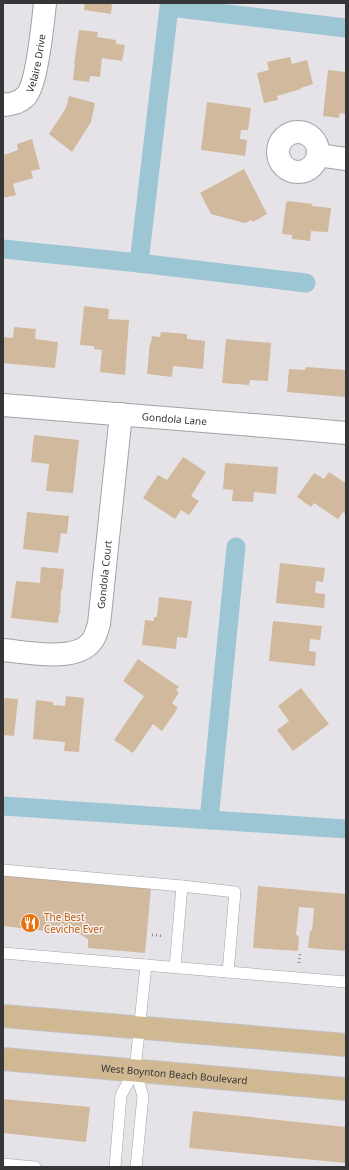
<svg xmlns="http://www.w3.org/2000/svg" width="349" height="1170" font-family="'Noto Sans',sans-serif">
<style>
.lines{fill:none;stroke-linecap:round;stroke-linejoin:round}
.canal{stroke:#9dc6d5;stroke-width:19}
.building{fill:#d0b99c}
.lane-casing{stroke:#a4a1a6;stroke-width:12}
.street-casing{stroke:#a4a1a6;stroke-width:24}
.primary-casing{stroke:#c3c2c3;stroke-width:24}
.path{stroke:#89878a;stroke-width:2.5;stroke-dasharray:1 3;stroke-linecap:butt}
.lane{stroke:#fff;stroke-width:11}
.street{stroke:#fff;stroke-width:22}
.primary{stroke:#d0b892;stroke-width:22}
.labels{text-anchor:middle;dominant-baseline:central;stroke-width:3;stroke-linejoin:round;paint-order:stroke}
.street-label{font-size:10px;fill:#363537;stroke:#f3f0f5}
.food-label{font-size:10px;fill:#c56008;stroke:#f3f0f5;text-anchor:start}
</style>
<rect width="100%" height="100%" fill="#e6e3e8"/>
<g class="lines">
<g class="canal">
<path d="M3,249L139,263L306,283"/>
<path d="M139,263L169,7L346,28"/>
<path d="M3,806L346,829"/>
<path d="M209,820L236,547"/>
</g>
</g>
<g class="building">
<path d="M85,3H112L111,14L84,10Z"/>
<path d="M79,30L98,32L97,37L116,40V44L125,45L122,61L102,58L100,77L90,76L89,82L73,80L75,63L74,64Z"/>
<path d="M290,57L292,64L307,60L313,84L301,88V89L277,96L278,100L264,103L257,73L269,70L267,62Z"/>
<path d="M328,70L346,72V114L340,113L339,118L323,116Z"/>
<path d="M69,96L95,103L91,122L72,152L49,134L66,108Z"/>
<path d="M207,102L251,108L248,130H241L240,139L247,140L245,156L201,150Z"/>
<path d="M32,139L40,169L31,171L33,178L13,184L16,195L3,198V151L4,155L18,150L17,144Z"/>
<path d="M244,169L267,214L253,222L252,220L245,223L211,214L200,193Z"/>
<path d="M288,201L312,204V206L331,208L328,232L311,231L310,241L292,239V235L282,234L286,203Z"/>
<path d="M84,306L109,309L108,319L129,320L125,375L100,372L102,350L94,349V346L80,345Z"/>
<path d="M14,327L36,329L35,339L58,342L55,368L3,363V337L13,338Z"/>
<path d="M161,332L187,334V339L205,341L203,369L173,366L172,377L147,374L150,343H151L152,336L160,337Z"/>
<path d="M226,339L271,343L268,381L250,380L249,385L222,383Z"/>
<path d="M306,367L346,370V397L287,392L289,369L305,370Z"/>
<path d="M34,435L79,440L73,493L46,491L49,464L31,462Z"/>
<path d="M183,457L206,472L191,496L199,501L189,515L181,510L175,519L143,498L158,475L167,480Z"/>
<path d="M225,463L278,467L276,494L254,492L253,502L232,501L233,490L223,489Z"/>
<path d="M329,472L344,482L346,480V514L343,512L338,519L314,503L311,507L297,497L314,473L324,479Z"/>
<path d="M27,512L69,516L67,534L61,533L58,553L23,549Z"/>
<path d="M280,563L325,568L323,582L316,581L315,593L325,594L324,608L276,603Z"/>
<path d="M41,567L64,569L62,590H61L60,614H59L58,623L11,618L16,581L40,583Z"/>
<path d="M159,597L192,601L187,638L177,637L176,649L142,645L145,620L154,621V617H157Z"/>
<path d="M273,621L322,626L320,640L310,639L309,651L316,652L315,666L269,661Z"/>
<path d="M138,659L179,687L176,690L179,693L172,703L178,708L162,731L153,724L133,753L114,740L144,696L123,681Z"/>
<path d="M301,688L329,724L293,751L277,730L289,721L278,706Z"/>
<path d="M66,696L84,698L79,752L64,751L65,742L33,739L36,700L53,702V705L65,706Z"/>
<path d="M5,698L18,699L14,736L3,735V701H4Z"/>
<path d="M3,875L151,888L145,953L88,948V939L67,927L57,926L56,932L3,926Z"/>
<path d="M258,886L346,894V951L308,948L310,930L312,931L314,908L299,907L296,935L299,936L298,951L253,948Z"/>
<path d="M3,1099L90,1107L86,1142L3,1133Z"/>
<path d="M193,1111L346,1127V1163L189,1148Z"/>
</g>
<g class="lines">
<g class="lane-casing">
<g id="lane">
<path d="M3,870L182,886"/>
<path d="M3,953L346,982"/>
<path d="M175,967L182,886L235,892L228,972"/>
<path d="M3,1164L35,1167"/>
<path d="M115,1167L121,1095L135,1070"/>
<path d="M136,1167L143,1096L135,1070L146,965"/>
</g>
</g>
<g class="street-casing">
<g id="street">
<path id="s1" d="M3,105C12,104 19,103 26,96C37,84 43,22 45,3"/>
<circle cx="298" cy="152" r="20"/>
<path d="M318,155L346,159"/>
<path id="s2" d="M3,405L290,428L346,433"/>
<path id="s3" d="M3,650C27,652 76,663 92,641C96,636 97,630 99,624L121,414"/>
</g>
</g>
<g class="primary-casing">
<g id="primary">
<path d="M3,1016L346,1045"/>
<path id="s4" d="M3,1059L346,1089"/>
</g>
</g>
<g class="path">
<path d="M152,935L163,936"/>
<path d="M299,963L300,952"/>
</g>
<use href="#lane" class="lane"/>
<use href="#street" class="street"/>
<use href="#primary" class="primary"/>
</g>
<defs>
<g id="restaurant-disc" transform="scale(1)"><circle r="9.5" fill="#e8710a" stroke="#f3f0f5"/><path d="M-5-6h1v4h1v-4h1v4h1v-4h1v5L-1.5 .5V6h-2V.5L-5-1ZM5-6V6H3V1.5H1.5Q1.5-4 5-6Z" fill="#fff"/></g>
</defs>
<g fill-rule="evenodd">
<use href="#restaurant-disc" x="30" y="923"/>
</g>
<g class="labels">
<g class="street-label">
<text stroke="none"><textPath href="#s1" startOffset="60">Velaire Drive</textPath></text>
<text stroke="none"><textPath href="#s2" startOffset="172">Gondola Lane</textPath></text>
<text stroke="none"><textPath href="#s3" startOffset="161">Gondola Court</textPath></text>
<text stroke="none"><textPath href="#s4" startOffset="172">West Boynton Beach Boulevard</textPath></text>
</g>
<g class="food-label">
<text x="44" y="917">The Best<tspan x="44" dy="12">Ceviche Ever</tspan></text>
</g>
</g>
<rect width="349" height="1170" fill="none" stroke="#363537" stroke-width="8"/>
</svg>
